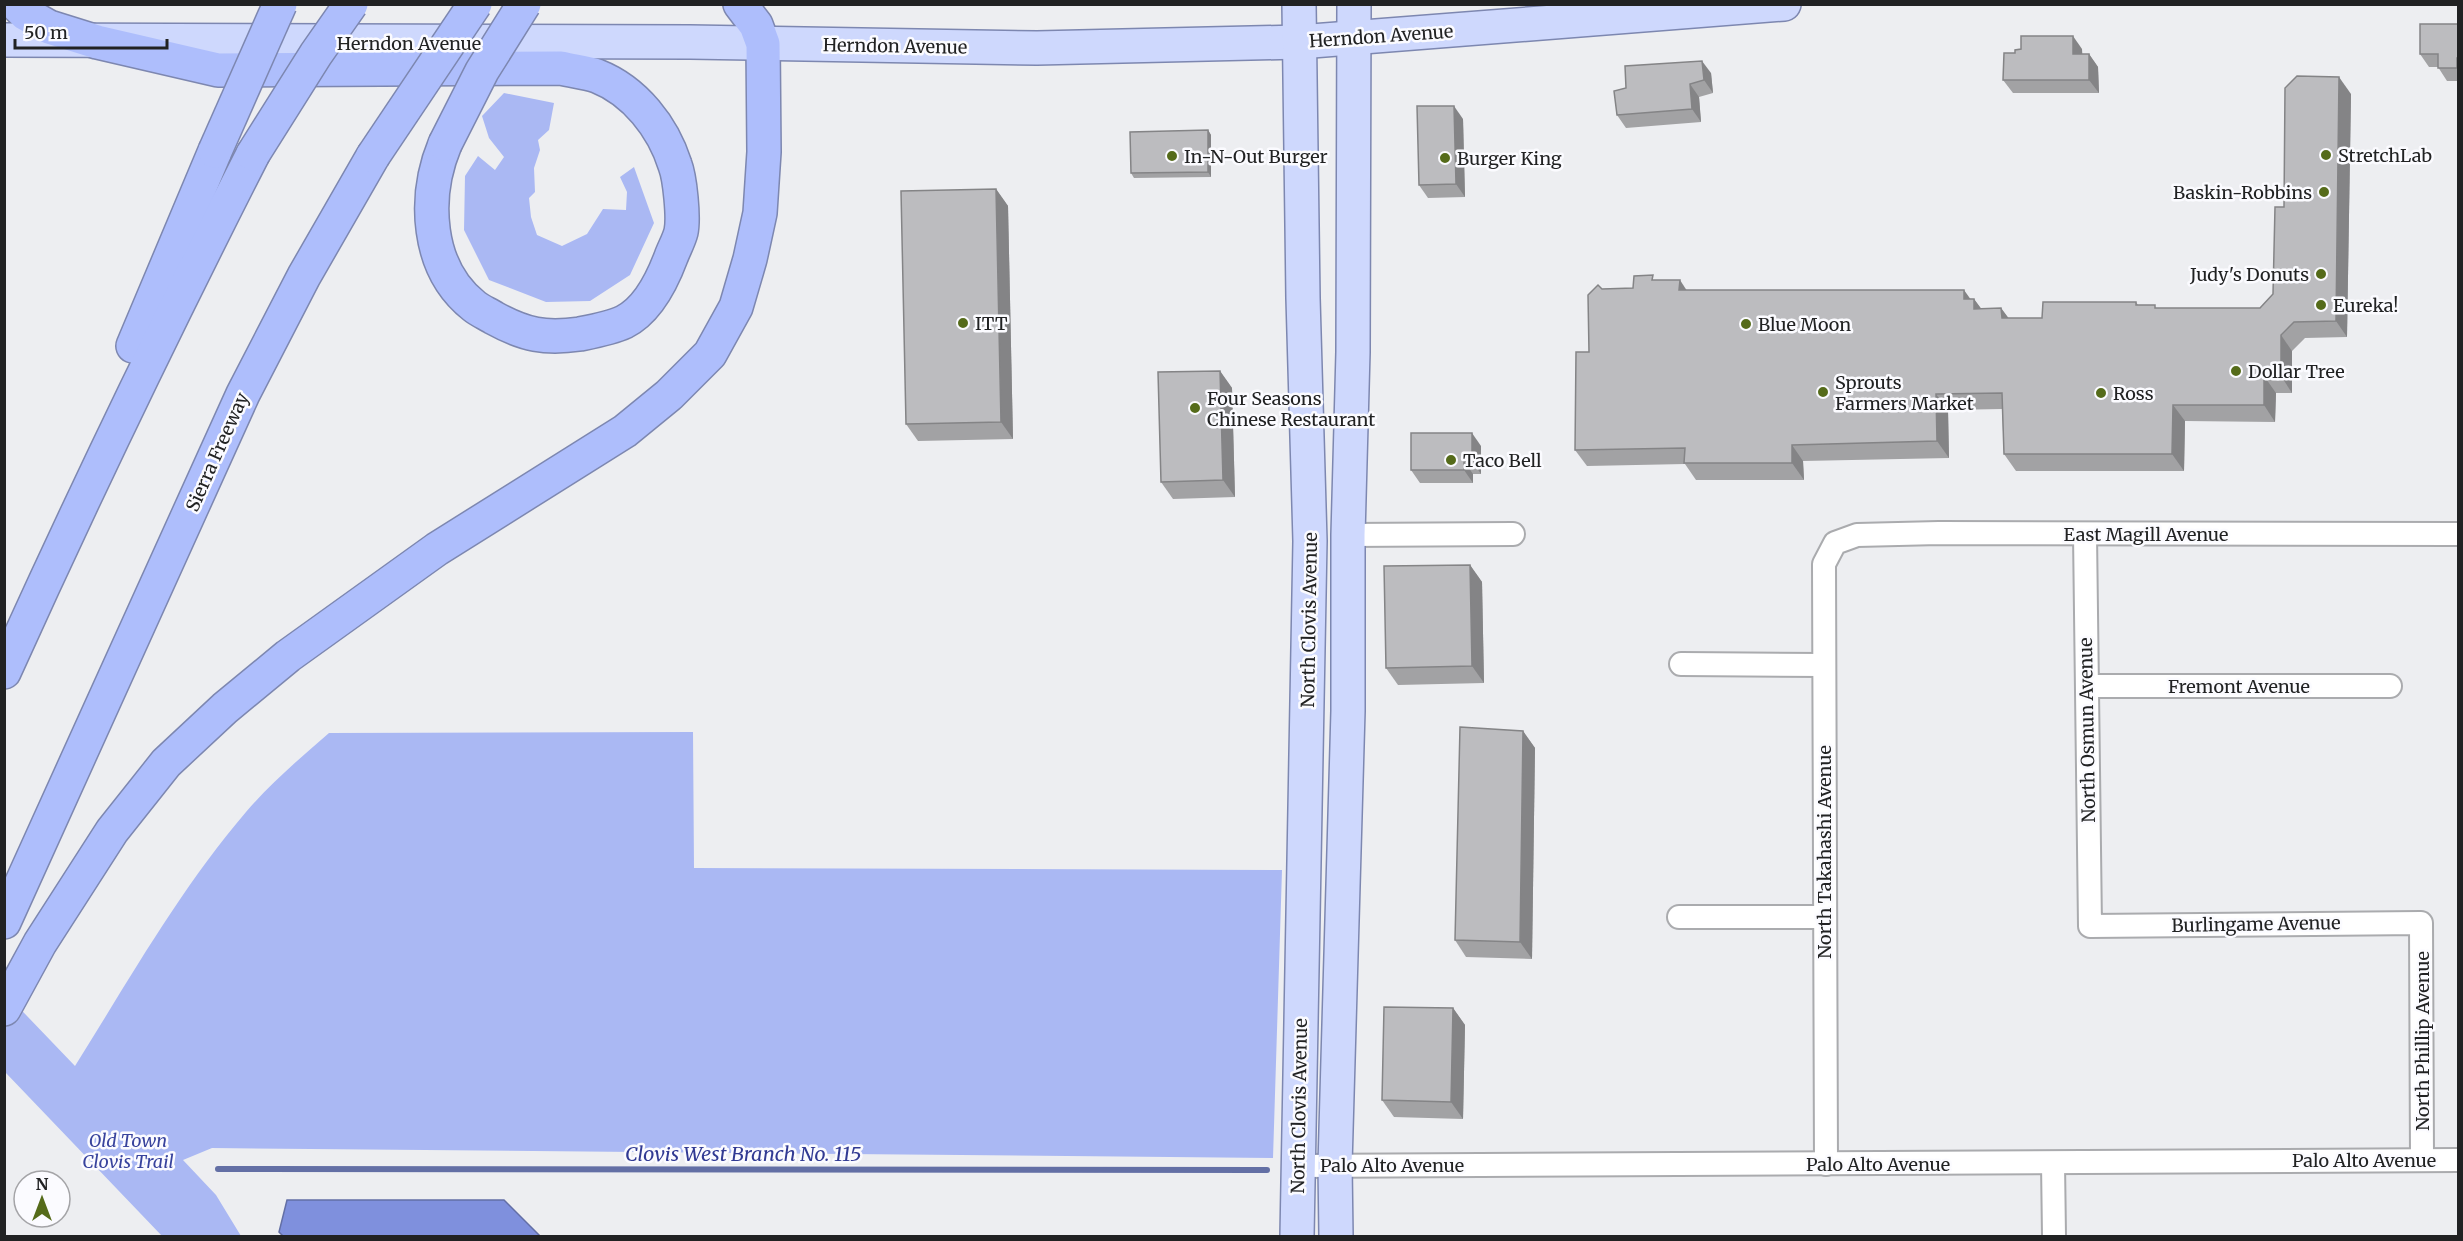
<svg xmlns="http://www.w3.org/2000/svg" width="2463" height="1241" font-family="Merriweather,serif">
<style>
.green{fill:#aab8f3}
.water{fill:#7f90dd;stroke:#636fa5;stroke-width:1.5}
.lines{fill:none;stroke-linecap:round;stroke-linejoin:round}
.stream{stroke:#636fa5;stroke-width:6}
.minor-casing{stroke:#aaabae;stroke-width:26}
.primary-casing{stroke:#7d87b0;stroke-width:36}
.motorway-casing{stroke:#7d87b0;stroke-width:36}
.minor{stroke:#fff;stroke-width:22}
.primary{stroke:#ced8fd;stroke-width:33}
.motorway{stroke:#aebefc;stroke-width:33}
.motorway-bridge-casing{stroke:#7d87b0;stroke-width:36;stroke-linecap:butt}
.motorway-bridge{stroke:#aebefc;stroke-width:33}
.wall{fill:#a2a2a4}
.shaded-wall{fill:#848486}
.building{fill:#bcbcbf;stroke:#848486;stroke-width:1.5}
.poi-dot{fill:#556b1a;stroke:#fbfbff;stroke-width:2}
.labels{text-anchor:middle;dominant-baseline:central;stroke-width:5;stroke-linejoin:round;paint-order:stroke}
.street-label{font-size:18px;fill:#212223;stroke:#fbfbff}
.poi-label{font-size:18px;fill:#212223;stroke:#fbfbff;text-anchor:start}
.park-label{font-size:18px;font-style:italic;fill:#38439d;stroke:#fbfbff}
.water-label{font-size:20px;font-style:italic;fill:#313a93;stroke:#fbfbff}
</style>
<rect width="100%" height="100%" fill="#edeef1"/>
<g class="green">
<path d="M504,93L554,103L549,130L538,140L540,150L534,168L535,192L529,198L531,217L537,235L562,246L587,234L603,209L626,210L627,192L620,177L634,167L654,223L630,275L590,301L546,302L489,280L464,230L465,176L478,156L495,170L504,157L489,138L482,116Z"/>
<path d="M693,732L694,868L1282,870L1273,1158L212,1148L183,1160L216,1195L241,1236H162L5,1072L4,992L75,1066C129,980 180,889 246,812C271,783 300,758 329,733Z"/>
</g>
<path class="water" d="M287,1200H504L540,1236H283L279,1232Z"/>
<g class="lines">
<path class="stream" d="M218,1169L1267,1170"/>
<g class="minor-casing">
<g id="minor">
<path d="M2085,534L2090,926L2421,923L2422,1159"/>
<path d="M1348,535L1513,534"/>
<path d="M1681,664L1824,665"/>
<path d="M2087,686H2390"/>
<path d="M1679,917H1824"/>
<path d="M2053,1163L2054,1236"/>
<path d="M1826,1164L1824,564L1835,543L1857,535L1939,533L2458,534"/>
<path d="M1297,1166L2458,1160"/>
</g>
</g>
<g class="primary-casing">
<g id="primary">
<path d="M4,40L690,42L1037,48L1299,42L1784,4"/>
<path d="M1297,1236L1310,541L1303,298L1299,4"/>
<path d="M1336,1236L1335,1165L1348,711V535L1353,352L1354,4"/>
</g>
</g>
<g class="motorway-casing">
<g id="motorway">
<path d="M16,4L26,14L49,27L97,42L218,70L561,68C573,71 586,72 597,76C635,91 663,127 675,165C680,178 684,218 681,232C679,240 674,249 671,257C662,281 648,310 624,322C611,328 595,331 580,334C545,339 525,335 494,318C488,314 480,311 474,306C426,268 423,197 445,144"/>
<path d="M133,346L215,151"/>
<path d="M4,672C83,497 166,325 253,154"/>
<path d="M4,922L243,394L304,276L373,156"/>
<path d="M4,1009L40,943L112,831L166,763L225,708L288,656L437,549L625,431L669,395L710,354L736,307L750,259L760,213L764,152L763,44L756,25L740,4"/>
</g>
</g>
<use href="#minor" class="minor"/>
<use href="#primary" class="primary"/>
<use href="#motorway" class="motorway"/>
<g class="motorway-bridge-casing">
<g id="motorway-bridge">
<path d="M445,144L482,71L524,4"/>
<path d="M215,151L280,4"/>
<path d="M253,154L316,54L351,4"/>
<path d="M373,156L475,4"/>
</g>
</g>
<use href="#motorway-bridge" class="motorway-bridge"/>
</g>
<g class="wall">
<path d="M2458,24V81H2447L2438,67H2429L2420,54Z"/>
<path d="M2082,49V54H2089L2098,67L2099,93H2013L2003,80L2015,53Z"/>
<path d="M1711,73L1713,93L1699,97L1701,122L1626,128L1617,115Z"/>
<path d="M2351,94L2347,337L2305,338L2292,351V393H2276L2275,422L2185,421L2184,471H2016L2004,454L2002,409L1948,410L1949,458L1803,461L1804,480H1696L1685,464L1587,466L1575,450L1589,352L1602,289L1633,288L1656,280L1686,290L1974,299L1981,309L2001,308L2008,318H2042L2136,302L2138,305L2157,308H2260L2273,294L2284,207Z"/>
<path d="M1463,119L1465,197L1428,198L1419,185Z"/>
<path d="M1208,130L1211,135V177L1134,178L1131,173Z"/>
<path d="M996,189L1008,206L1013,439L918,441L906,424Z"/>
<path d="M1220,371L1232,388L1235,497L1173,499L1161,482Z"/>
<path d="M1481,446V474H1473V483H1420L1411,470Z"/>
<path d="M1470,565L1482,582L1484,683L1398,685L1386,668Z"/>
<path d="M1523,731L1535,748L1532,959L1466,957L1455,940Z"/>
<path d="M1453,1008L1465,1025L1463,1119L1394,1117L1382,1100Z"/>
</g>
<g class="shaded-wall">
<path d="M2073,36L2082,49L2083,67L2073,54Z"/>
<path d="M2089,54L2098,67L2099,93L2089,80Z"/>
<path d="M1702,61L1711,73L1713,93L1704,80Z"/>
<path d="M2339,77L2351,94L2347,337L2336,321Z"/>
<path d="M1690,84L1699,97L1701,122L1692,109Z"/>
<path d="M1454,106L1463,119L1465,197L1456,184Z"/>
<path d="M1208,130L1211,135V177L1208,172Z"/>
<path d="M996,189L1008,206L1013,439L1001,422Z"/>
<path d="M1680,280L1691,297L1679,290Z"/>
<path d="M1964,290L1974,304V299L1986,315H1976L1964,299Z"/>
<path d="M2001,308L2013,324L2002,318Z"/>
<path d="M2281,335L2292,351V393L2281,376Z"/>
<path d="M1220,371L1232,388L1235,497L1223,480Z"/>
<path d="M2264,376L2276,393L2275,422L2264,405Z"/>
<path d="M1936,394L1948,410L1949,458L1937,441Z"/>
<path d="M2173,405L2185,421L2184,471L2172,454Z"/>
<path d="M1472,433L1481,446V474L1472,461Z"/>
<path d="M1792,445L1803,461L1804,480L1792,463Z"/>
<path d="M1464,461L1473,474V483L1464,470Z"/>
<path d="M1470,565L1482,582L1484,683L1472,666Z"/>
<path d="M1523,731L1535,748L1532,959L1520,942Z"/>
<path d="M1453,1008L1465,1025L1463,1119L1451,1102Z"/>
</g>
<g class="building">
<path d="M2420,24H2458V58H2457V68H2438V54H2420Z"/>
<path d="M2021,36H2073V54H2089V80H2003L2004,53H2015V50L2021,49Z"/>
<path d="M1702,61L1704,80L1690,84L1692,109L1617,115L1614,91L1626,88L1625,66Z"/>
<path d="M2297,76L2339,77L2336,321L2294,322L2281,335V376H2264V405H2173L2172,454H2004L2002,393L1936,394L1937,441L1792,445V463H1684L1685,448L1575,450L1576,352H1589L1588,295L1598,285L1602,289L1633,288L1634,276L1653,275L1652,280H1680L1679,290H1964V299H1974V309L2001,308L2002,318H2042L2043,302H2136V305H2155V308H2260L2273,294L2275,207H2284L2285,88Z"/>
<path d="M1417,106H1454L1456,184L1419,185Z"/>
<path d="M1208,130V172L1131,173L1130,132Z"/>
<path d="M996,189L1001,422L906,424L901,191Z"/>
<path d="M1220,371L1223,480L1161,482L1158,372Z"/>
<path d="M1411,433H1472V461H1464V470H1411Z"/>
<path d="M1470,565L1472,666L1386,668L1384,566Z"/>
<path d="M1460,727L1523,731L1520,942L1455,940Z"/>
<path d="M1384,1007L1453,1008L1451,1102L1382,1100Z"/>
</g>
<g class="poi-dot">
<circle cx="2326" cy="155" r="6"/>
<circle cx="1172" cy="156" r="6"/>
<circle cx="1445" cy="158" r="6"/>
<circle cx="2324" cy="192" r="6"/>
<circle cx="2321" cy="274" r="6"/>
<circle cx="2321" cy="305" r="6"/>
<circle cx="963" cy="323" r="6"/>
<circle cx="1746" cy="324" r="6"/>
<circle cx="2236" cy="371" r="6"/>
<circle cx="1823" cy="392" r="6"/>
<circle cx="2101" cy="393" r="6"/>
<circle cx="1195" cy="408" r="6"/>
<circle cx="1451" cy="460" r="6"/>
</g>
<g class="labels">
<g class="street-label">
<text transform="translate(1381 36) rotate(-4)">Herndon Avenue</text>
<text x="409" y="43">Herndon Avenue</text>
<text transform="translate(895 46) rotate(1)">Herndon Avenue</text>
<text transform="translate(217 452) rotate(-66)">Sierra Freeway</text>
<text x="2146" y="534">East Magill Avenue</text>
<text transform="translate(1309 620) rotate(-89)">North Clovis Avenue</text>
<text x="2239" y="686">Fremont Avenue</text>
<text transform="translate(2087 730) rotate(-91)">North Osmun Avenue</text>
<text transform="translate(1824 852) rotate(-90)">North Takahashi Avenue</text>
<text transform="translate(2256 924) rotate(-1)">Burlingame Avenue</text>
<text transform="translate(2422 1041) rotate(-90)">North Phillip Avenue</text>
<text transform="translate(1299 1106) rotate(-89)">North Clovis Avenue</text>
<text x="2364" y="1160">Palo Alto Avenue</text>
<text x="1878" y="1164">Palo Alto Avenue</text>
<text x="1392" y="1165">Palo Alto Avenue</text>
</g>
<g class="poi-label">
<text x="2338" y="155">StretchLab</text>
<text x="1184" y="156">In-N-Out Burger</text>
<text x="1457" y="158">Burger King</text>
<text x="2312" y="192" text-anchor="end">Baskin-Robbins</text>
<text x="2309" y="274" text-anchor="end">Judy's Donuts</text>
<text x="2333" y="305">Eureka!</text>
<text x="975" y="323">ITT</text>
<text x="1758" y="324">Blue Moon</text>
<text x="2248" y="371">Dollar Tree</text>
<text x="1835" y="382">Sprouts<tspan x="1835" dy="21">Farmers Market</tspan></text>
<text x="2113" y="393">Ross</text>
<text x="1207" y="398">Four Seasons<tspan x="1207" dy="21">Chinese Restaurant</tspan></text>
<text x="1463" y="460">Taco Bell</text>
</g>
<g class="park-label">
<text x="128" y="1140">Old Town<tspan x="128" dy="21">Clovis Trail</tspan></text>
</g>
<g class="water-label">
<text x="743" y="1153">Clovis West Branch No. 115</text>
</g>
</g>
<rect width="2463" height="1241" fill="none" stroke="#212223" stroke-width="12"/>
<g transform="translate(42 1199)"><circle r="28" fill="#fbfbff" stroke="#a4a4a7" stroke-width="1.5"/>
<path d="M0-4.5L10 22L0 15L-10 22Z" fill="#556b1a"/>
<text y="-9" font-size="16" font-weight="bold" text-anchor="middle" fill="#212223">N</text>
</g>
<path d="M15 39v9h152v-9" fill="none" stroke="#212223" stroke-width="3"/>
<text x="24" y="39" font-size="18" fill="#212223" stroke="#fbfbff" stroke-width="4.5" paint-order="stroke">50 m</text>
</svg>
